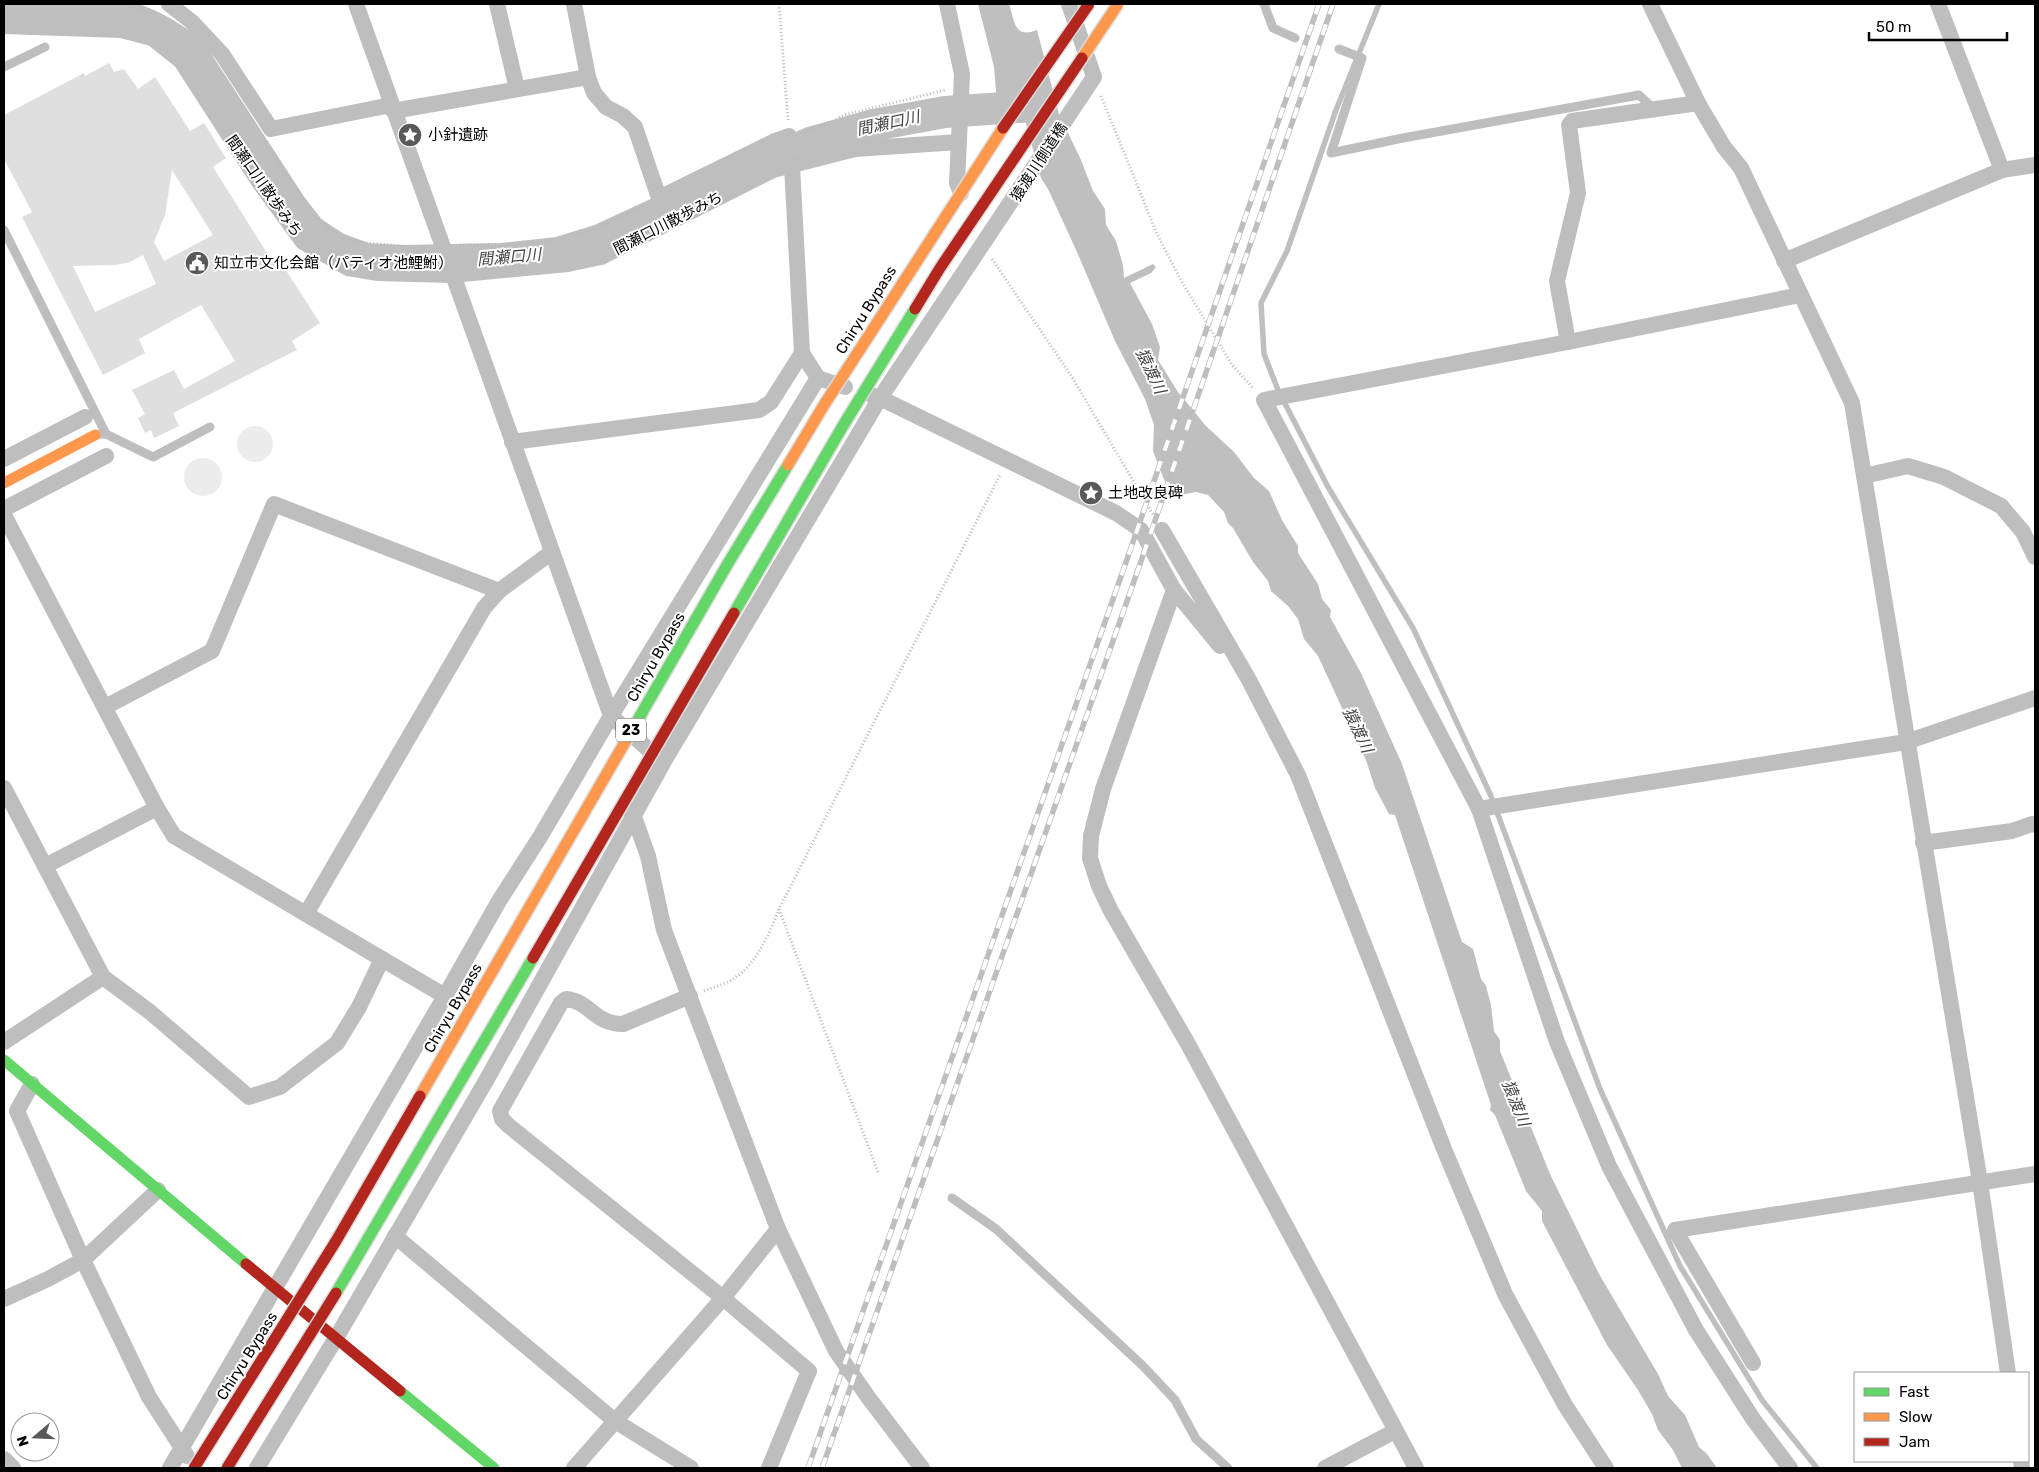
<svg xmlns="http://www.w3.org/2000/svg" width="2039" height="1472" font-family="Rubik,'Noto Sans JP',sans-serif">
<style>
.green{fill:#ececec}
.water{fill:#bfbfbf}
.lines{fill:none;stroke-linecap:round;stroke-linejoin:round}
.stream{stroke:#bfbfbf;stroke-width:5.5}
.river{stroke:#bfbfbf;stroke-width:32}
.building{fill:#dfdfdf;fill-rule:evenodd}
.path{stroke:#b9b9b9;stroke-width:3;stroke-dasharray:1 2.5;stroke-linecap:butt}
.lane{stroke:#bebebe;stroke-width:9}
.street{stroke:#bebebe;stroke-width:16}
.fast{stroke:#63d668;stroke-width:11}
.slow{stroke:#ff974d;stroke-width:11}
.jam{stroke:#b3261e;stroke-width:11}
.rail-casing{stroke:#bebebe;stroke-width:5.5}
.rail{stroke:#fff;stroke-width:4;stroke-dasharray:11;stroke-linecap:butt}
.fast-bridge-casing{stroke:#dbdbdb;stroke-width:14;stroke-linecap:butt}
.slow-bridge-casing{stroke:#dbdbdb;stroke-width:14;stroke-linecap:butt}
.jam-bridge-casing{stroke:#dbdbdb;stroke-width:14;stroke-linecap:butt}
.fast-bridge{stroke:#63d668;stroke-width:11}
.slow-bridge{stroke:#ff974d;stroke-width:11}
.jam-bridge{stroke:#b3261e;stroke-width:11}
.labels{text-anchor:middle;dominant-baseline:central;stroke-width:4;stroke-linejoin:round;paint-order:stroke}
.shield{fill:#fff;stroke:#4c4c4c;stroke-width:1}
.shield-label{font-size:14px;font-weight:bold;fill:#000}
.poi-label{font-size:15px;fill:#000;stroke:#fff;text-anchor:start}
.street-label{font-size:15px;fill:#000;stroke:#fff}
.water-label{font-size:16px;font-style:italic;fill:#444;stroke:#fff}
</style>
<rect width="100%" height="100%" fill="#fff"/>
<g class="green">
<circle cx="255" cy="444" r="18"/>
<circle cx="203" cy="477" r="19"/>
</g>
<path class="water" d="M978,4H1009C1015,22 1014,39 1037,30L1059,114L1081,160L1093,191L1105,209L1106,225L1116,241L1123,265L1124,278L1153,264L1156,267L1151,273L1130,283L1152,324L1160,347L1158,360L1178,392L1206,426L1234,452L1254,478L1269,491L1282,520L1298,546V553L1318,584L1322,599L1331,610L1330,617L1361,673L1402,764L1462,942L1473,949L1481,979L1486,986L1491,1005L1494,1031L1500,1040V1051L1550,1174L1599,1274L1658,1374L1668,1396L1685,1415L1699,1447L1707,1454L1717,1468H1682L1673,1450L1658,1430L1652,1414L1638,1390L1607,1345L1542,1221V1211L1526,1191L1495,1115L1490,1110L1491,1105L1395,815L1389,814L1375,788L1366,760L1318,656L1304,639L1298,619L1288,606L1271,591L1268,581L1253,562L1233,528L1228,523L1224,512L1208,495L1196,492L1171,497L1153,451L1154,425L1145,399L1115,341L1077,252L1048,189L1041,178L1023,113L990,115L989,105L997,103L994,67Z"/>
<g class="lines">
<path class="stream" d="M1379,4L1336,110L1287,251L1261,303L1264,354L1278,390L1328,487L1413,628L1491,796L1600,1089L1680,1266L1762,1400L1817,1468"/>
<path class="river" d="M4,13L134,19C156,27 173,37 191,52L291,206L310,231L336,248L366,259L402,261L502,259L558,253L600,240L810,143L874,125L945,112L1033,106"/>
</g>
<path class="building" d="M109,63L114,72L124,69L138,89L155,77L190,131L204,123L226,158L213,167L272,261L278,258L320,323L292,341L297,350L173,413L179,426L154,438L151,430L145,433L138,418L145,414L132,390L174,370L184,389L235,361L201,305L139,339L145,353L103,375L22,217L32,212L4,159V115L84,73L85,76ZM172,170L213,235L164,261L154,242L165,215ZM143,255L156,284L95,312L73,266L116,265L130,262Z"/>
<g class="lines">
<g class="path">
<path d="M124,4L156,14"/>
<path d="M779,4L788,120"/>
<path d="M1101,96L1157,234L1179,277L1232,365L1253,388"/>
<path d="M804,132L833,123L840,116L945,90"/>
<path d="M268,146L304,200L328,228L354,242L426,248"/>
<path d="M460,245C494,244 532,247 565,238C593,231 618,218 644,206"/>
<path d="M992,259L1072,377L1155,518"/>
<path d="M779,909L878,1172"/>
<path d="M704,991C715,987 727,984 736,977C757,963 770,932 779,909L1000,475"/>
</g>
<g class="lane">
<path d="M1264,4L1273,28L1295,38"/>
<path d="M1339,49L1362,58L1331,153L1403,138L1639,95L1654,109"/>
<path d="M4,67L45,47"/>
<path d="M4,230L106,434"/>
<path d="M100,434H106L153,457L210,427"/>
<path d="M952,1198L996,1229L1143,1366L1175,1400L1196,1439L1228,1468"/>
</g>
<g class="street">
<path d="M169,4L192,22L222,54L271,129L391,105"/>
<path d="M356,4L611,716L658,758"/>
<path d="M497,4L517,89"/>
<path d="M574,4L588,77L594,93L606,107L623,116L635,127L659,198L775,141L789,136"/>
<path d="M947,4L962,74L957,183L961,193"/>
<path d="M1650,4L1698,103L1724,147L1741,168L1852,403L1980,1182L2008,1373"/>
<path d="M1938,4L2002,170"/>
<path d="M4,26L121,30L152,38L181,61L259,182L303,242L348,268L378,273L452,275L568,264L601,257L773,170L855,149L959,142"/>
<path d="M393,111L588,77"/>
<path d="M792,166L802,353L818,378L845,387"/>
<path d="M1784,261L2002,170L2035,165"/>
<path d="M1568,342L1557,281L1578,193L1569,125L1572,121L1698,103"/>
<path d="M871,395L880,398L1116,513L1141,530L1174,590L1103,789L1091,836L1090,858L1099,886L1111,911L1188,1044L1416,1468"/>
<path d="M512,442L759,410L771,402L802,353"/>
<path d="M4,459L85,417"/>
<path d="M1864,476L1908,466L1944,477L2001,506L2023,532L2035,557"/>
<path d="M4,509L106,456"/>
<path d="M4,515L157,808L174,836L382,959"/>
<path d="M1162,530L1249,680L1298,775L1444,1149L1505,1294L1565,1405L1606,1468"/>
<path d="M1174,590L1220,646"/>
<path d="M105,707L212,651L274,504L499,591L552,552"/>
<path d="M4,788L103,977L150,1012L249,1097L280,1087L337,1043L359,1007L382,959L445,996"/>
<path d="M629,809L633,814L648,856L664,930L778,1229L836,1351L868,1397L922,1468"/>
<path d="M1479,809L1906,742L2035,698"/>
<path d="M1923,843L2012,831L2032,824L2035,825"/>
<path d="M45,866L157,808"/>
<path d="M306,914L484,608L499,591"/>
<path d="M690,996L623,1024C594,1024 590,1001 566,999L561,1003L500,1111L502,1119L509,1126L723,1298L809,1371L769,1468"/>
<path d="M4,1042L103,977"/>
<path d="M32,1084L17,1111L83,1260L149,1397L187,1456"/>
<path d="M395,1236L615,1421L691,1468"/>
<path d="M4,1299L48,1279L83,1260L158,1190"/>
<path d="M1753,1363L1675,1230L2035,1174"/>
<path d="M4,1459L13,1468"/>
<path d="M2021,1461L2022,1468"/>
<path d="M170,1468L445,996L499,901L540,837L611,716L818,378"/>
<path d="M257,1468L336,1338L487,1079L663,763L880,398L1094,77L1069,4"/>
<path d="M574,1468L723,1298L778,1229"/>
<path d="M1325,1468L1395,1431"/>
<path d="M1790,1468L1753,1419L1696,1330L1609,1166L1557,1042L1479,809L1264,400L1568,342L1800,295"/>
</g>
<g class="fast">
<path d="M4,1060L246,1264"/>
<path d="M400,1391L494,1468"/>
</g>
<path class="slow" d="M4,483L95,435"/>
<path class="jam" d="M246,1264L400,1391"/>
<g class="rail-casing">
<g id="rail">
<path d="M808,1468L1125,565L1319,4"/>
<path d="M822,1468L1139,567L1333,4"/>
</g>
</g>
<use href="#rail" class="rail"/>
<g class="fast-bridge-casing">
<g id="fast-bridge">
<path d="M734,613L844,424L915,309"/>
<path d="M628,737L727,565L788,465"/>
<path d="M336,1293L533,958"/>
</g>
</g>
<g class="slow-bridge-casing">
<g id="slow-bridge">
<path d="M1082,58L1118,4"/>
<path d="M788,465L824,405L1003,128"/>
<path d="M420,1096L628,737"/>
</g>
</g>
<g class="jam-bridge-casing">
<g id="jam-bridge">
<path d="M1003,128L1089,4"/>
<path d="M915,309L940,268L1082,58"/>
<path d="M533,958L734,613"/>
<path d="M194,1468L336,1241L420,1096"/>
<path d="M227,1468L336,1293"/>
</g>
</g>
<use href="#fast-bridge" class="fast-bridge"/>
<use href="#slow-bridge" class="slow-bridge"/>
<use href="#jam-bridge" class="jam-bridge"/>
</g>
<defs>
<g id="sight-disc" transform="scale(1.25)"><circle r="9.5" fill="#595959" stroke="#fff"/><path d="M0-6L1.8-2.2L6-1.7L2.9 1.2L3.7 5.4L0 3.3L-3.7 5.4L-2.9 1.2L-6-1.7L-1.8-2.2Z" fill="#fff"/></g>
<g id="civic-disc" transform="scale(1.25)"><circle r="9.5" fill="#595959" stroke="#fff"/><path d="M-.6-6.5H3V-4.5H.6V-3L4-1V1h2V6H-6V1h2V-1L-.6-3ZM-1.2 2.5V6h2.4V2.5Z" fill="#fff"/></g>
</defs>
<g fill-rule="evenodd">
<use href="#sight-disc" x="410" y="135"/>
<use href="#civic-disc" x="197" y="263"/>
<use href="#sight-disc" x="1091" y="493"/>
</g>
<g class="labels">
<rect class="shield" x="616" y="718.5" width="30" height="23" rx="4"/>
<g class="shield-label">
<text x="631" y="730">23</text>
</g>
<g class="poi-label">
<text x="428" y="135">小針遺跡</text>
<text x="214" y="263">知立市文化会館（パティオ池鯉鮒）</text>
<text x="1108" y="493">土地改良碑</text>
</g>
<g class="street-label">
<text transform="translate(1039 162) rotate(-57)">猿渡川側道橋</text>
<text transform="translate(264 186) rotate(55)">間瀬口川散歩みち</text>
<text transform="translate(668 223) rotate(-27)">間瀬口川散歩みち</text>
<text transform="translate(866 310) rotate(-58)">Chiryu Bypass</text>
<text transform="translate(656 657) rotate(-60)">Chiryu Bypass</text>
<text transform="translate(453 1008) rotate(-60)">Chiryu Bypass</text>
<text transform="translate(247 1356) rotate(-58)">Chiryu Bypass</text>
</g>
<g class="water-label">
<text transform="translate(888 123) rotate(-12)">間瀬口川</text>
<text transform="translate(509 257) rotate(-5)">間瀬口川</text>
<text transform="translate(1151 371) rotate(65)">猿渡川</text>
<text transform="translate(1358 730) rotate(65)">猿渡川</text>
<text transform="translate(1516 1103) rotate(68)">猿渡川</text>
</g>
</g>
<rect width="2039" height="1472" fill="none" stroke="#000000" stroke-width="10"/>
<rect x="1854" y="1372" width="175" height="90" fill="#ffffff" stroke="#999999"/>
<rect x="1864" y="1388" width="25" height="8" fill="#63d668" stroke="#999999"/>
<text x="1899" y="1397" font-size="15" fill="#000000">Fast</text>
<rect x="1864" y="1413" width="25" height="8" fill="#ff974d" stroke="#999999"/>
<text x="1899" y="1422" font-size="15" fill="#000000">Slow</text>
<rect x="1864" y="1438" width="25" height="8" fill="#b3261e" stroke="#999999"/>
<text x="1899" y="1447" font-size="15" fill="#000000">Jam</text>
<g transform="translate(35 1437) rotate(251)"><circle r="24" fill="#ffffff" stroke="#999999"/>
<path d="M0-4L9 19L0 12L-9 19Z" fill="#595959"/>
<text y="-8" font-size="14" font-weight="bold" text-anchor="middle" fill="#000000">N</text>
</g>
<path d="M1869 32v8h138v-8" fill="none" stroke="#000000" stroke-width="2.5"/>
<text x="1876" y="32" font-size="15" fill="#000000" stroke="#ffffff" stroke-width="4" paint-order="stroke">50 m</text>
</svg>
